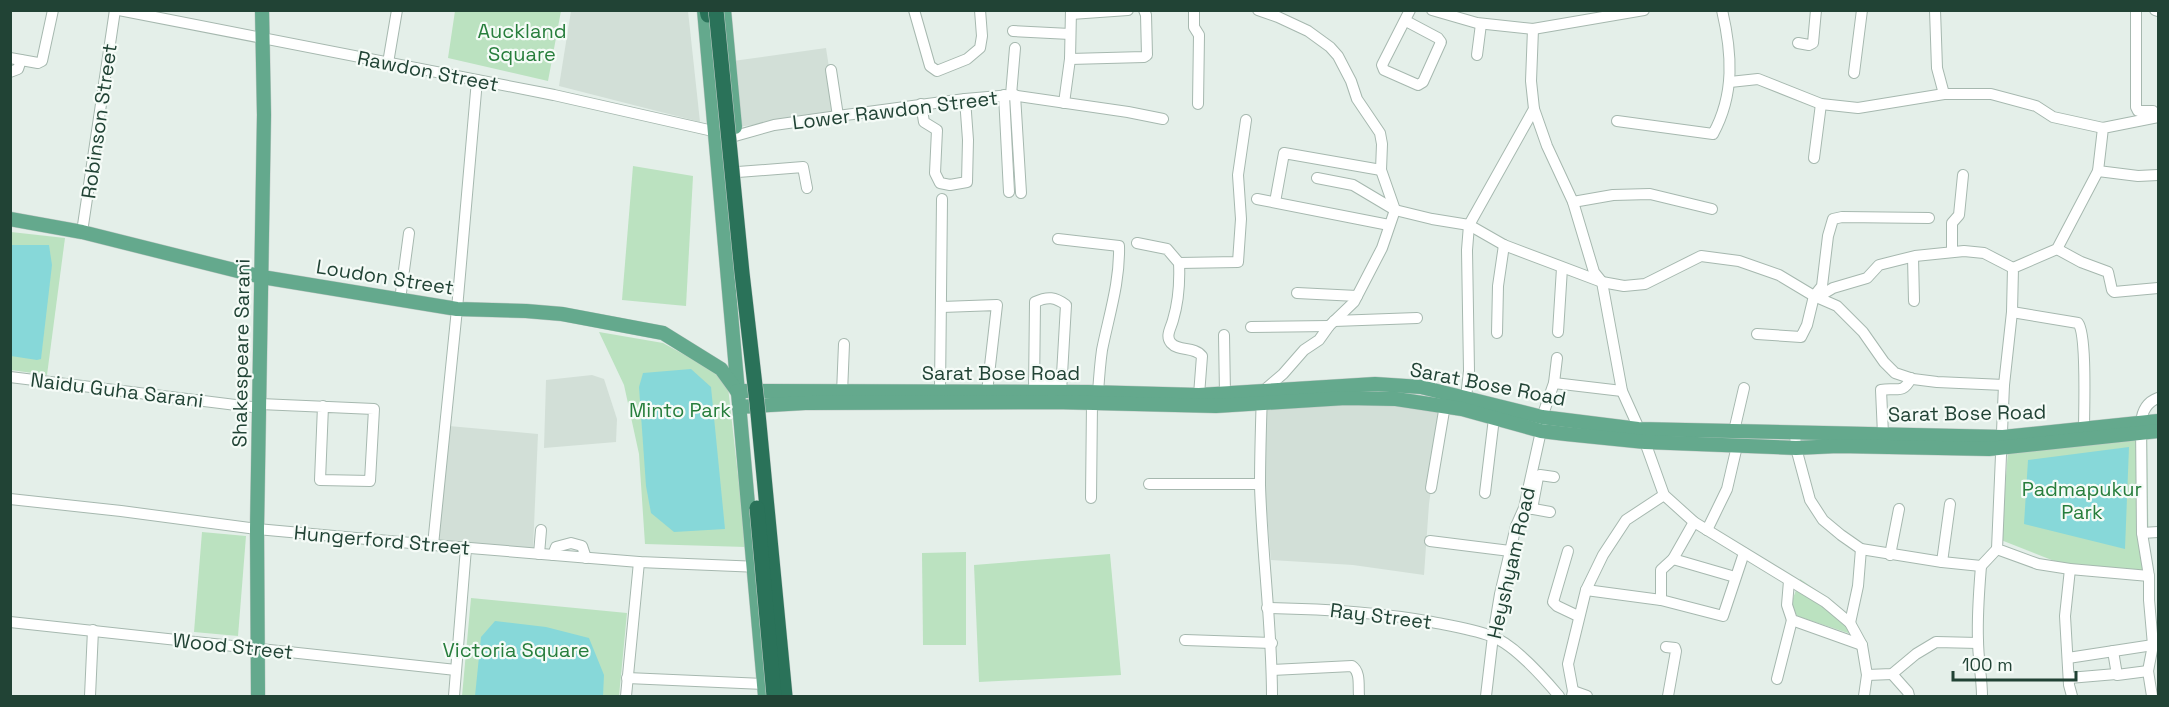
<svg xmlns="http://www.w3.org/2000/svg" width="2169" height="707" font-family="'Space Grotesk',sans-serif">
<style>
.built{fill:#d2dfd7}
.green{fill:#bbe2c0}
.water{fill:#87d8d9}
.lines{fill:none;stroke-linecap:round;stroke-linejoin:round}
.minor-casing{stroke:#a6b8af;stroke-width:12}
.major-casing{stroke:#c1cac6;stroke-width:15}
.highway-casing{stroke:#c1cac6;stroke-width:16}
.minor{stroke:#fff;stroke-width:10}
.major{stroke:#64a98d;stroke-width:14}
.highway{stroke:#2a7259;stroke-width:15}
.highway-bridge-casing{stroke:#c1cac6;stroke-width:16;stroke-linecap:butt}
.highway-bridge{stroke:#2a7259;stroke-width:15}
.labels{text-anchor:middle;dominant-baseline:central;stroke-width:4.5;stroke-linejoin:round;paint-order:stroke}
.park-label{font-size:20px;fill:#277e3c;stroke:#f5fbf7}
.street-label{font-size:20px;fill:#214335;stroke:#f5fbf7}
</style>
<rect width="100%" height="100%" fill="#e4efe9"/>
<g class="built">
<path d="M571,11H688L700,122L559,86Z"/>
<path d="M826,48L836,113L738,127L733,61Z"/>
<path d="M592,375L604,379L617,419L616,442L544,448L546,380Z"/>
<path d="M1398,390L1443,402L1429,504L1424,575L1353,565L1271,560L1257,399Z"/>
<path d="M449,426L538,434L533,549L437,541Z"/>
</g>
<g class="green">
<path d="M455,11H561L548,81L448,58Z"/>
<path d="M633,166L693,176L686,306L622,300Z"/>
<path d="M11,232L65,238L47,375L11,370Z"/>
<path d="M599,332L663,343L727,378L746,547L645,544L639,454L624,385Z"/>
<path d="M2147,429L2149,576L2067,566L2001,540L2009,438Z"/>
<path d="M202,532L246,536L238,636L194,632Z"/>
<path d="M966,552V645H923L922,553Z"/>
<path d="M1110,554L1121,675L979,682L974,565Z"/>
<path d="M1800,579C1829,599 1840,604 1857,636L1797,616L1791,604Z"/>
<path d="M471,598L627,613L619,696H462Z"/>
</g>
<g class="water">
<path d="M11,245H49L52,265L41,359L37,360L11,356Z"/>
<path d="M691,369L711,387L725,529L674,532L651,513L646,486L639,387L643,373Z"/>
<path d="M2129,447L2125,549L2024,524L2028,460Z"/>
<path d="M495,621L546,627L589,638L604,675L603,696H475L481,637Z"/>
</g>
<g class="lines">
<g class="minor-casing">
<g id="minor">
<path d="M119,10L554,95L735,136L774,125L838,116L965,99L1011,95L1128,112L1163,119"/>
<path d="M914,10L930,66L937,71L967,59L980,48L982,36L980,10"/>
<path d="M1194,10V27L1199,35L1198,104"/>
<path d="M1258,10L1278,17L1308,31L1330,47L1338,56L1351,81L1357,99L1380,133L1382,144L1381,170L1395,210L1382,248L1354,302L1329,326L1319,340L1304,350L1283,374L1262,392C1261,423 1260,454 1260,485C1262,555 1272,626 1272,696"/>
<path d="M1432,10L1477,23L1533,29L1644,10"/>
<path d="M1935,10L1937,68L1944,94"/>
<path d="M2136,10V107L2138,111H2153"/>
<path d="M2155,10L2158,11"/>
<path d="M1071,14L1128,10"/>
<path d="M1406,21L1438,38L1441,42L1423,82L1418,85L1384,70L1382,65L1410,10"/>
<path d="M1013,31L1070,34"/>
<path d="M1798,43L1809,45L1813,43L1816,10"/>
<path d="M1477,55L1481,24"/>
<path d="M10,58L38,63L42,61L53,10"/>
<path d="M1070,59L1144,57L1147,55L1146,15L1144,10"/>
<path d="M388,63L397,10"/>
<path d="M831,70L838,116"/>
<path d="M10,72L18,69L21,60"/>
<path d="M1854,73L1862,10"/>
<path d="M1730,82L1758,79L1821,104L1858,108L1944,94H1991L2036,106L2053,117L2103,128"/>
<path d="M1004,95L1009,192"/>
<path d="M1011,95L1015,48"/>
<path d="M1015,95L1021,193"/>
<path d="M1064,103L1070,59L1071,10"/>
<path d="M921,104L924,122L937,130L935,173L940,183L950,185L967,182L968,140L965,99"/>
<path d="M1534,109L1547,146L1573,202L1594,272L1602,282L1622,391L1645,442L1664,495L1694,522L1825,602L1850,623L1862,645L1867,675L1864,696"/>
<path d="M1617,121L1713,134C1735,94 1732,53 1722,10"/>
<path d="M1814,158L1821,104"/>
<path d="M2098,171L2138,176L2158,175"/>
<path d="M738,172L803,167L807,188"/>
<path d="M1317,178L1353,185L1395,210L1432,219L1469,225L1504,245L1602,282L1624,286L1645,284L1701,256L1739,261L1779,275L1814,296L1837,306L1863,332L1884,362L1895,373L1913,379L1937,382L2004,385"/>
<path d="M1257,199L1389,225"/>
<path d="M1275,202L1284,153L1381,170"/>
<path d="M1573,202L1613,195L1650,194L1712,209"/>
<path d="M82,232L115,10"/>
<path d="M1058,239L1119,246C1120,282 1109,315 1102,350C1100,364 1099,378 1098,393"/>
<path d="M1137,243L1167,249L1179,263C1180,284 1179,300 1173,320C1171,328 1165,336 1171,343C1179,352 1194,346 1202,356L1199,395"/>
<path d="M2057,249L2081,262L2108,272L2112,290L2114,292L2158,288"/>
<path d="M1952,252V223L1959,215L1963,175"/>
<path d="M1913,257L1914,301"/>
<path d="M1179,263L1238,262L1241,219L1238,175L1246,120"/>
<path d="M1297,293L1357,296"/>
<path d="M1818,297L1833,288L1867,278L1879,265L1915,256L1964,251L1984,253L2013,268"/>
<path d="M400,300L409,233"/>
<path d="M942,307L997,305L987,392"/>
<path d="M2012,312L2078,323C2087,334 2084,410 2084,429"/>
<path d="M1334,321L1417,318"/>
<path d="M1251,327L1329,326"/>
<path d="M1558,332L1562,268"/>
<path d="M1497,333L1498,286L1504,245"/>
<path d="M1757,334L1801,337L1807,325L1814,296L1822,286L1828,236L1833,219L1842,217L1929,218"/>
<path d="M1224,335L1225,394"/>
<path d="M10,377L260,408"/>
<path d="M1034,380L1061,381"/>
<path d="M1554,383L1622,391"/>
<path d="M940,391L942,199"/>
<path d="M1034,392L1035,302C1048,296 1055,297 1066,305L1061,392"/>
<path d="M842,393L844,344"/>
<path d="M1466,398L1469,371L1467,250L1469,225L1534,109L1531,81L1533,29"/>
<path d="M260,404L374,409L370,481L320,480L323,406"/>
<path d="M1734,431L1744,388"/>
<path d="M1795,432L1796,448L1810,500L1823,520L1841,535L1861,549L1942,562L1981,566L1997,549"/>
<path d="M1883,434L1881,390C1896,387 1903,395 1911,378"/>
<path d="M1149,484H1260"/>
<path d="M1431,488L1445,405"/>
<path d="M1485,493L1494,418"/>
<path d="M1091,498L1092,403"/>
<path d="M10,499L121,511L257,529L433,545L639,562L760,567"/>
<path d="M1528,508L1550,512"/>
<path d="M1532,509L1538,477L1540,475L1554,477"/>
<path d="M1707,530L1727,489L1737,446"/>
<path d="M2142,533L2158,532"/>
<path d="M1430,541L1510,551"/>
<path d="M433,545L457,309L477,80"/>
<path d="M1568,551L1553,602L1557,606L1578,616"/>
<path d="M539,554L541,530"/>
<path d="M553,555L556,547L571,543L582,546L586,558"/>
<path d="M1890,555L1899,509"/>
<path d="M1673,559L1735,577"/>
<path d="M1942,562L1950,504"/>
<path d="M1981,566C1979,591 1977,615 1978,640C1978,659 1982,678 1982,696"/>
<path d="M2070,569L2065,616L2069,685L2072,696"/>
<path d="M2149,576L2070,569L2038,564L1997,549L2004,385L2012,312L2013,268L2057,249L2098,171L2103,128L2158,117"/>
<path d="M1789,581L1787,605L1792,620L1862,645"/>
<path d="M1586,590L1661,600V570L1673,559L1694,522"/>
<path d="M1661,600L1723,616L1744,553"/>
<path d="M1267,608C1323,609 1378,612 1432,622C1452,626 1472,629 1491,636C1514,644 1543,677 1559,696"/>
<path d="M10,622L456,670"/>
<path d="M1850,623L1858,586L1861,549"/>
<path d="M1185,640L1272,643"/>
<path d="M1666,647L1675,648L1676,651L1668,696"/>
<path d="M2113,651L2117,675L2148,671"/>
<path d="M2068,658L2153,645"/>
<path d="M1272,670L1352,666C1361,672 1358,686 1359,696"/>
<path d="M1892,674L1908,692L1909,696"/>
<path d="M1867,675L1892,674L1916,654L1936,642L1978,643"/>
<path d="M627,678L764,684"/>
<path d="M2069,678L2116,674"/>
<path d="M1777,679L1792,620"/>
<path d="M1573,691L1587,696"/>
<path d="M90,696L93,630"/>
<path d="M454,696L466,548"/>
<path d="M626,696L639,562"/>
<path d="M1486,696L1493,636L1500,594L1516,526L1524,508L1541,431L1542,417L1554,383L1557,358"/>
<path d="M1572,696L1573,691L1568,664L1586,590L1603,555L1626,520L1664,495"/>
<path d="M2152,696L2148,671L2153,645L2149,600V576L2142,533L2141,423C2142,411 2147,402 2158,398"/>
</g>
</g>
<g class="major-casing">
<g id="major">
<path d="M704,10L765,696"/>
<path d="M724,10L735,127"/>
<path d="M10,219L82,232L262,277L457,309L526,311L562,314L663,333L721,369L737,391"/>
<path d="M737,391L1088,392L1199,395L1375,384L1421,387L1542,417L1638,429L2003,437L2158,421"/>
<path d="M739,407L805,403L1053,402L1216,406L1346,398L1396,399L1462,409L1541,431L1566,434L1645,442L1796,448L1838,446L1989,449L2158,431"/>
<path d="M258,696L257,529L264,115L262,10"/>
</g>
</g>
<g class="highway-casing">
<path id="highway" d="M707,10L708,15"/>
</g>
<use href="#minor" class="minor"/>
<use href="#major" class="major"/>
<use href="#highway" class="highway"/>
<g class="highway-bridge-casing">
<g id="highway-bridge">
<path d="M716,10L742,273L757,403L785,696"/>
<path d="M757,508L774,696"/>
</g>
</g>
<use href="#highway-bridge" class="highway-bridge"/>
</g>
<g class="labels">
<g class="park-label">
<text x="522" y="31">Auckland<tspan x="522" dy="23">Square</tspan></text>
<text x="680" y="410">Minto Park</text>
<text x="2082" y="489">Padmapukur<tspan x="2082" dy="23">Park</tspan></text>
<text x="516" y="650">Victoria Square</text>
</g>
<g class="street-label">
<text transform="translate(428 71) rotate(11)">Rawdon Street</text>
<text transform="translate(895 110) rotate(-7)">Lower Rawdon Street</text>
<text transform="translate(99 121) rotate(-82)">Robinson Street</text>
<text transform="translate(385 277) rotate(9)">Loudon Street</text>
<text transform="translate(241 353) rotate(-89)">Shakespeare Sarani</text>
<text x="1001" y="373">Sarat Bose Road</text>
<text transform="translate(1488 384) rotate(11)">Sarat Bose Road</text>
<text transform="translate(117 390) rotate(7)">Naidu Guha Sarani</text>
<text transform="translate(1967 413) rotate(-1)">Sarat Bose Road</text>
<text transform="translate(382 540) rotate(5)">Hungerford Street</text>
<text transform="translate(1511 563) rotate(-77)">Heyshyam Road</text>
<text transform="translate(1381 616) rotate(7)">Ray Street</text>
<text transform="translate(233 646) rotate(6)">Wood Street</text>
</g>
</g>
<rect width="2169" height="707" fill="none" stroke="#214335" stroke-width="24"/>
<path d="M1953 671v9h123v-9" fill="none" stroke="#214335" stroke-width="3"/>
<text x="1962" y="671" font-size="18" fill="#214335" stroke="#f5fbf7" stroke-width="4.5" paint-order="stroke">100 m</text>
</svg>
